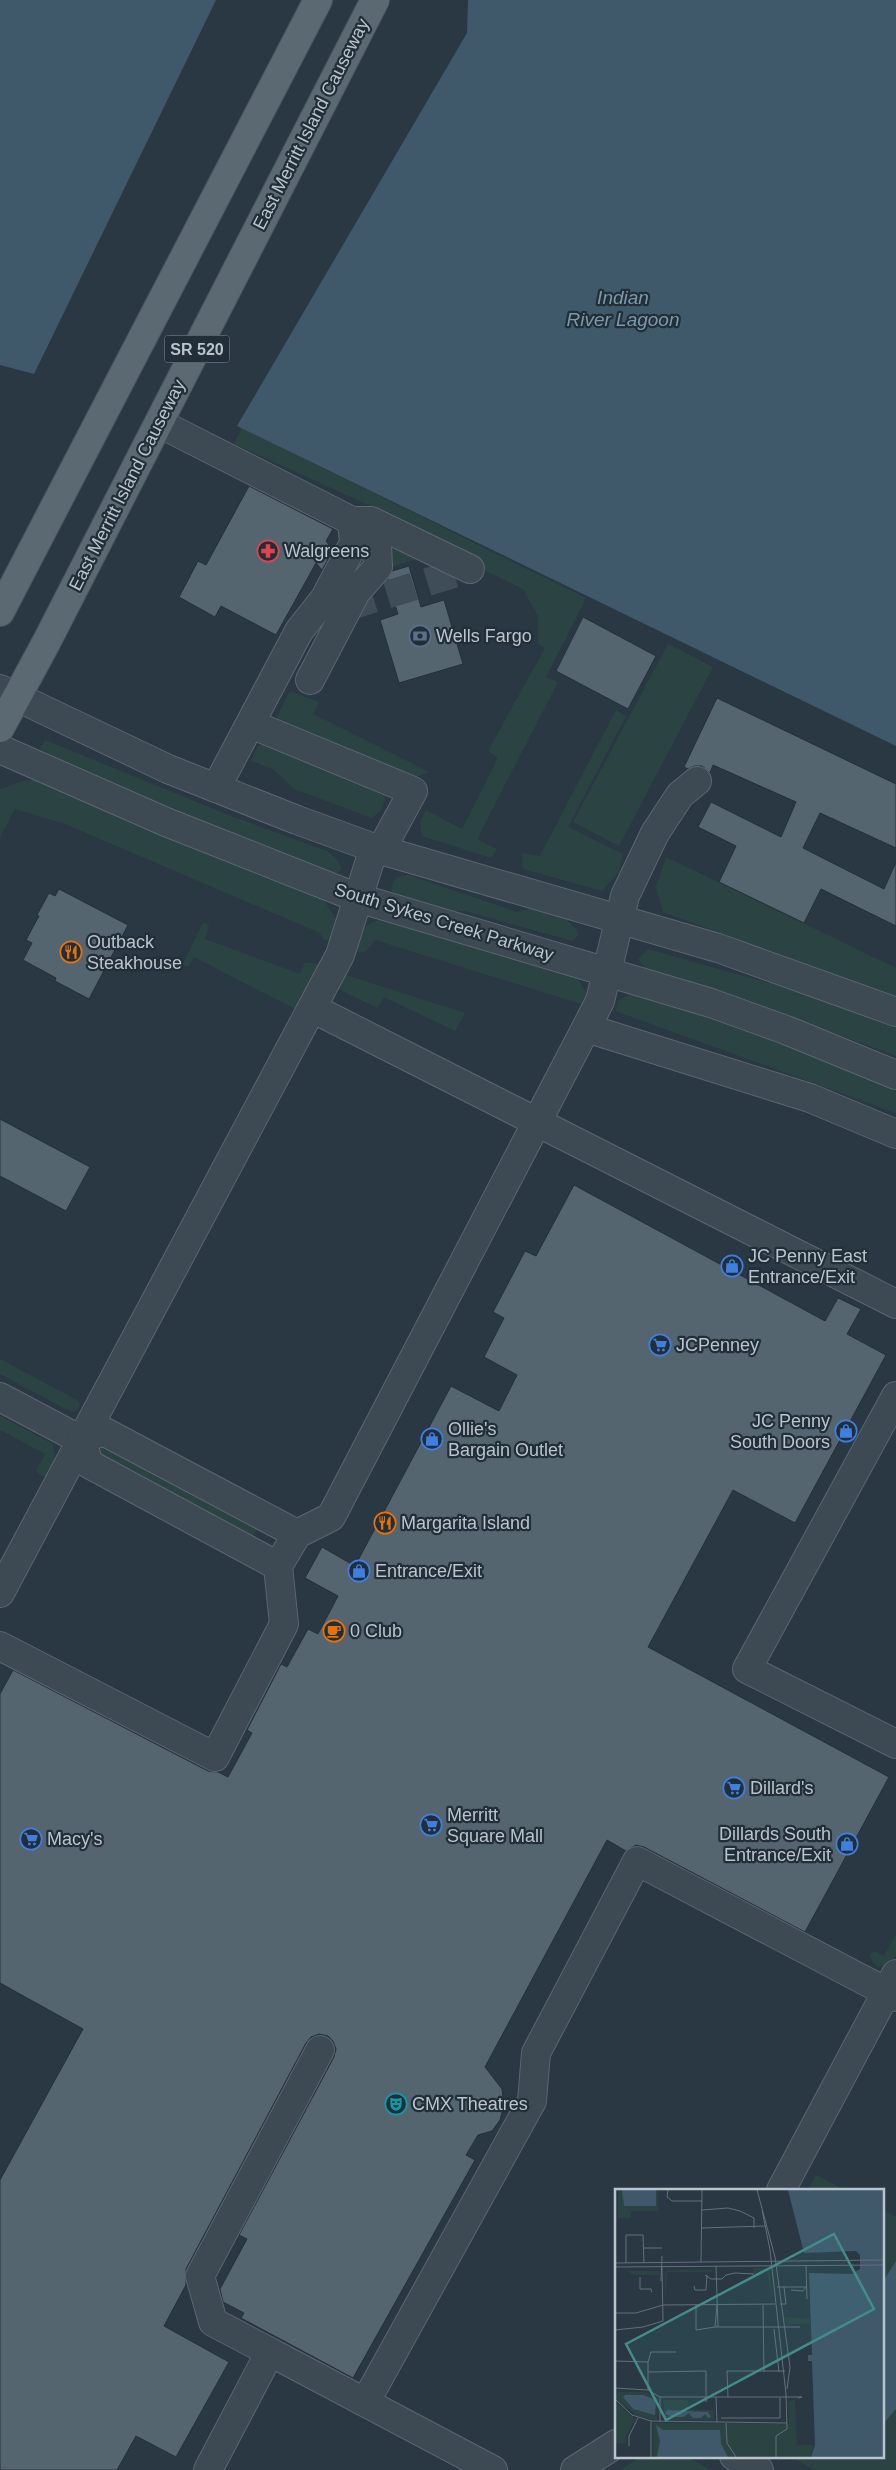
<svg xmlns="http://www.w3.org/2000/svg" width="896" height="2470" font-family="Helvetica,sans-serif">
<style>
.green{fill:#2b4443}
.water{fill:#3f596b}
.building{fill:#546570;stroke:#24303a}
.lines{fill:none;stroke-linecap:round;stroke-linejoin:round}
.minor-tunnel{stroke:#3f4d58;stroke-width:28;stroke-dasharray:28 14;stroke-linecap:butt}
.minor-casing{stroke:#5b6770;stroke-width:30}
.major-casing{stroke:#4a555f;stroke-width:30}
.minor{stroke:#3d4953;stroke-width:28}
.major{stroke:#5b6973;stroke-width:28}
.labels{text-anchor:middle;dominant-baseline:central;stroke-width:4.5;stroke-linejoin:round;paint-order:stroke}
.shield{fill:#222e38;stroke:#8c97a0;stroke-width:1}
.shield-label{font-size:16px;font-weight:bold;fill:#bac4cc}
.street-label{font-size:18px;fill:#bac4cc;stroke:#222e38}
.poi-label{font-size:18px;fill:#bac4cc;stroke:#222e38;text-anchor:start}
.water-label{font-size:19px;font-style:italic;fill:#7c99ad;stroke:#222e38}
.inset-road{fill:none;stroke:#63707a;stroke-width:1}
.view{fill:#428d8a;fill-opacity:0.15;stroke:#428d8a;stroke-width:2.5}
.inset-edge{fill:none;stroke:#bac4cc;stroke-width:2.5}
</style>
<rect width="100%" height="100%" fill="#293843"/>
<g class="green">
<path d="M242,428L586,598L546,677L558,682L477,839L497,849L491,858L422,836L420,822L426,810L462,829L498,758L488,751L545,648L538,644V616L523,589L390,524L377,509L234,444Z"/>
<path d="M380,537L423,557L384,569Z"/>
<path d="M668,644L713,667L619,846L573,822Z"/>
<path d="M290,691L319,702L313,714L429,772L413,778L288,728L276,719Z"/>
<path d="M616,710L626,716L568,827L623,854L619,872L602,891L523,869L522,853L540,856Z"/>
<path d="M45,740L231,816L327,851L338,860L342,869C335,877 326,873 317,871L69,766L40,749Z"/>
<path d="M268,742L386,795L382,809L372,818L294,789L273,769L251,761L258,746Z"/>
<path d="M39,779L322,896L338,923L333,939L330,941L323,939L320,933L65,824L15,809L0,837V789L23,781Z"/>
<path d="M666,857L896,968V997L663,912L656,887Z"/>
<path d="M408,875L517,912L537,907L557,911L577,930L579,935L572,941L465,911L438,912L396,898L391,890C393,878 397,876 408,875Z"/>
<path d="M387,917L578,979L586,993L584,1005L375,940L366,951L360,953L354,949C361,928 365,923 387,917Z"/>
<path d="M206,923L209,926L205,939L300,974L305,962L317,964L318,966L297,1010L194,957L189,966H182L202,924Z"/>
<path d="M648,949L768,983L784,981L896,1025V1056L853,1040L650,973L638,959Z"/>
<path d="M343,974L465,1013L455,1031L384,997L377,1008L338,989L334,983Z"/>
<path d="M640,993L896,1082V1113L615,1011L619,1000L631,994Z"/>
<path d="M0,1359L77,1400L80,1405L76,1411L71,1412L0,1374Z"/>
<path d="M0,1416L53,1444L55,1457L47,1476H42L36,1471L45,1454L0,1430Z"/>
<path d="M90,1440L256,1525V1531L252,1536L95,1459Z"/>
<path d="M896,1934V1956L893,1962L878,1967L872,1962L870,1955L874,1951L884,1956Z"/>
<path d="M816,2175L845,2190H808Z"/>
<path d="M882,2209L896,2217V2470H815L789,2456H882Z"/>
<path d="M641,2456H685L711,2470H621Z"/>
</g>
<g class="water">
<path d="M0,0H216L34,374L0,365Z"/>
<path d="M468,0H896V746L237,426L467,33Z"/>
<path d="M896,2261V2409L882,2425V2283Z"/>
</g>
<g class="building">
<path d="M249,486L333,529L326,541L333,550L322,570L316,563L276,635L221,606L215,617L179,597L198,561L206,565Z"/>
<path d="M409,566L421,607L444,600L463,664L399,683L380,620L398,614L387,580L392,571Z"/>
<path d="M583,617L656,656L628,709L556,671Z"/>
<path d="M717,698L896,784V848L820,813L803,848L884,889L896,862V926L821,889L804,923L719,882L736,846L698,827L711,802L781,837L796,802L713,765L710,773L702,766H694L688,769L684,767Z"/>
<path d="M59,889L128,925L89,999L55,981L56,978L23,960L32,943L26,940L39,916L37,915L49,893L55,896Z"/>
<path d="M0,1119L90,1167L66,1211L0,1176Z"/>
<path d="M574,1185L825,1321L838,1298L861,1309L847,1334L886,1355L795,1523L733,1490L648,1647L889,1777L805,1932L644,1847L636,1845L626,1851L607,1840L485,2067L502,2089L504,2105L500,2120L492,2131L478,2135L466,2155L475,2160L353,2378L241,2318L244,2313L223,2302L220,2289L247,2239L239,2235L334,2057L336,2049L333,2041L328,2036L319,2034L311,2037L306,2043L186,2269V2285L164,2326L229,2362L176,2457L136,2436L117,2470H0V2180L83,2029L0,1983V1694L13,1670L208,1771L218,1772L228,1777L252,1733L247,1730L281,1664L287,1667L308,1629L318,1634L338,1596L305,1578L322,1547L355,1566L451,1386L499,1411L517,1375L484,1357L504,1318L493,1312L525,1251L536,1256Z"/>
</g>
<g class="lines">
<path class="minor-tunnel" d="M347,607L470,569"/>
<g class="minor-casing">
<g id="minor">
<path d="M159,423L352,521L377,545L378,567L356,592L310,680"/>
<path d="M353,521H371L470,569"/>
<path d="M0,689L168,769L297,820L374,848L718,948L896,1012"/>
<path d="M251,724L413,791L381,850"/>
<path d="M0,749L166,822L358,898L711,1003L786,1030L896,1075"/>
<path d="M216,788L299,631L325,598L354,543L352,521"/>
<path d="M312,1008L896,1304"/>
<path d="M586,1028L810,1098L896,1134"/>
<path d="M896,1396L747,1669L896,1744"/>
<path d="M0,1397L81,1440L89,1464L278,1566"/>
<path d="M81,1440L103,1431L297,1534"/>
<path d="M0,1593L340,955L374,848"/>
<path d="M0,1646L215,1757L284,1624L278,1566L297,1534L331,1517L600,1001L625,896L655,833L680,795L697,781"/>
<path d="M781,2190L896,1974"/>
<path d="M270,2352L213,2322L200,2276L320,2050"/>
<path d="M366,2401L532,2101L536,2053L637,1861L896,1997"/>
<path d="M734,2456L759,2470"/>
<path d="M208,2470L270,2352L493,2470"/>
<path d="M575,2470L616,2444"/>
</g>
</g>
<g class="major-casing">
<g id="major">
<path d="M0,612L318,0"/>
<path d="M0,728L47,641L375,0"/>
</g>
</g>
<use href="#minor" class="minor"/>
<use href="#major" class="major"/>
</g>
<defs>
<g id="pharmacy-ring" transform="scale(1.125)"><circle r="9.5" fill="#222e38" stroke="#e0444e" stroke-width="1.5"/><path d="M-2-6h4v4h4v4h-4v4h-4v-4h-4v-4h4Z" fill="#e0444e"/></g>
<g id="bank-ring" transform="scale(1.125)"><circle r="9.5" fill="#222e38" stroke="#5c6f8a" stroke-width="1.5"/><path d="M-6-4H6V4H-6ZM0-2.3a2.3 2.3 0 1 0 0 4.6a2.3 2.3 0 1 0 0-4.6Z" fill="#5c6f8a"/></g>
<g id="restaurant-ring" transform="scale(1.125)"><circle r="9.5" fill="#222e38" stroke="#e8710a" stroke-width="1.5"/><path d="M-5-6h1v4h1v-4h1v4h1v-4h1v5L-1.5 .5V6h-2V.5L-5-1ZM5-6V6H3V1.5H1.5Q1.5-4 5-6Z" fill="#e8710a"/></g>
<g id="shop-ring" transform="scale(1.125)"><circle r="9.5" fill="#222e38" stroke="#3f7fe0" stroke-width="1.5"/><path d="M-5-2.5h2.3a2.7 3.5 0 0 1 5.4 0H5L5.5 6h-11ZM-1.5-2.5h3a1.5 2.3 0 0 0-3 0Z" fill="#3f7fe0"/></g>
<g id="supermarket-ring" transform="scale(1.125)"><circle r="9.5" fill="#222e38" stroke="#3f7fe0" stroke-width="1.5"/><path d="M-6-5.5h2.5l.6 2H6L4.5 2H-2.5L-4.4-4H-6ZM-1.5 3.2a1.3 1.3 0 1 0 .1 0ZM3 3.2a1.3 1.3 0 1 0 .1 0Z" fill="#3f7fe0"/></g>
<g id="cafe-ring" transform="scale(1.125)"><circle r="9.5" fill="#222e38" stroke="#e8710a" stroke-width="1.5"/><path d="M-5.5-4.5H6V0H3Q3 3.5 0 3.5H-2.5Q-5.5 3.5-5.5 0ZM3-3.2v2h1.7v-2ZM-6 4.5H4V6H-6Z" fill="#e8710a"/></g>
<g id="theatre-ring" transform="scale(1.125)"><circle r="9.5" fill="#222e38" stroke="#0f9aa8" stroke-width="1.5"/><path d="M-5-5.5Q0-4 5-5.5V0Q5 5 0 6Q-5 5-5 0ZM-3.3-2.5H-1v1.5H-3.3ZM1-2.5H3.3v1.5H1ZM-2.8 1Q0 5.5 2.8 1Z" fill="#0f9aa8"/></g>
</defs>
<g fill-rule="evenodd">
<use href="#pharmacy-ring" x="268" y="551"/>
<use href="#bank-ring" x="420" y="636"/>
<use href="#restaurant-ring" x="71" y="952"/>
<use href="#shop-ring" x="732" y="1266"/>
<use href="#supermarket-ring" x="660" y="1345"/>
<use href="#shop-ring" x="846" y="1431"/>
<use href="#shop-ring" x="432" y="1439"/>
<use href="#restaurant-ring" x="385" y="1523"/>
<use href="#shop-ring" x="359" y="1571"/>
<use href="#cafe-ring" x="334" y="1631"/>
<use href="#supermarket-ring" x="734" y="1788"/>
<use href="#supermarket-ring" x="431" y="1825"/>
<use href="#supermarket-ring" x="31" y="1839"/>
<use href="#shop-ring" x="847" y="1844"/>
<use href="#theatre-ring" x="396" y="2104"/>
</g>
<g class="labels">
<rect class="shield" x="164.5" y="335.5" width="65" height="27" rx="4"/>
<g class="shield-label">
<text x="197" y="349">SR 520</text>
</g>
<g class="street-label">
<text transform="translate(311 124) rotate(-63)">East Merritt Island Causeway</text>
<text transform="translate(127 485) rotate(-63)">East Merritt Island Causeway</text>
<text transform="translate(444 922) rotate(17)">South Sykes Creek Parkway</text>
</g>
<g class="poi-label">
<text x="284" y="551">Walgreens</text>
<text x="436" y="636">Wells Fargo</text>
<text x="87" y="942">Outback<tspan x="87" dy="21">Steakhouse</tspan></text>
<text x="748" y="1256">JC Penny East<tspan x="748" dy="21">Entrance/Exit</tspan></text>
<text x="676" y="1345">JCPenney</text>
<text x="830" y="1421" text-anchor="end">JC Penny<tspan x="830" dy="21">South Doors</tspan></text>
<text x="448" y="1429">Ollie's<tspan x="448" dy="21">Bargain Outlet</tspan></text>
<text x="401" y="1523">Margarita Island</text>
<text x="375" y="1571">Entrance/Exit</text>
<text x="350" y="1631">0 Club</text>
<text x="750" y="1788">Dillard's</text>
<text x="447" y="1815">Merritt<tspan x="447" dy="21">Square Mall</tspan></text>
<text x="831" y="1834" text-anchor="end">Dillards South<tspan x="831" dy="21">Entrance/Exit</tspan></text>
<text x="47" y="1839">Macy's</text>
<text x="412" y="2104">CMX Theatres</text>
</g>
<g class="water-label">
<text x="623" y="297">Indian<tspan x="623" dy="22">River Lagoon</tspan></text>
</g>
</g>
<g transform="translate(615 2189)">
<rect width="269" height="269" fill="#293843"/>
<path d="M3,1H43V22H16V29H3ZM139,79H152L155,83L157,114L152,82L137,85ZM96,80L99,83H52L50,115V85L52,81ZM12,82H44L45,85L46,102L45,86H19ZM169,128L195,130V134L172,136ZM31,203L43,209L42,231L22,227L0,209L2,203ZM48,211H73V220L98,221L99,212V231H50ZM180,211L182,256H199L195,268H38V234L174,235L173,212ZM0,213L20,230L11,247L10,255L0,254Z" fill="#2b4443"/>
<path d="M7,1H41V17H9ZM173,1H269V268H196L200,256L197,172H193V166H197L194,84L237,85L245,80V66L241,62L189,64ZM10,206H28L41,211L40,226L18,220L8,208ZM52,221L93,223L96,228L93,229L90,225L86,229H78L74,224L68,228H57L50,225ZM41,236L48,241H105L106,255L113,268H42L45,252Z" fill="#3f596b"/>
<path class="inset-road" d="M53,1L52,8L57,12H87M142,1L160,68L175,178L172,200M87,21L113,19L125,22L139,29V39M147,21L155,61L171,205L172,240L161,247V268M0,22V39M86,39L151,37M29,59H47M86,73L87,1M0,74L269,71M11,74V46H28L29,74M101,77L103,138M191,77L192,110M0,78L269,76M90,86L96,90H107L111,86L120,84L139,85M25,88V100H36L37,103M46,92L47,67M79,97L80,101H91L92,86M162,98H191M176,101L188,102L191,98M165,115H171L169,98M81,116V141L100,138H185M148,116L149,183M0,124H21L48,116L160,115M100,138L102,116M159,140L164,183M0,141L28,138L48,132L47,78M0,172L33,173V201M33,173L36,163H61M33,183L91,182V213M0,199L33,201L45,208H187L183,209M101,208L102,233M113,208L112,182H170M0,210L17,226L36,232L172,234M106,229H165V209M36,232V268M45,233V208M111,234L112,254L121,268M14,257V247L23,229"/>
<path class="view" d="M219,45L259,120L51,231L11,155Z"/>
<rect width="269" height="269" class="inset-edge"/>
</g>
</svg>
